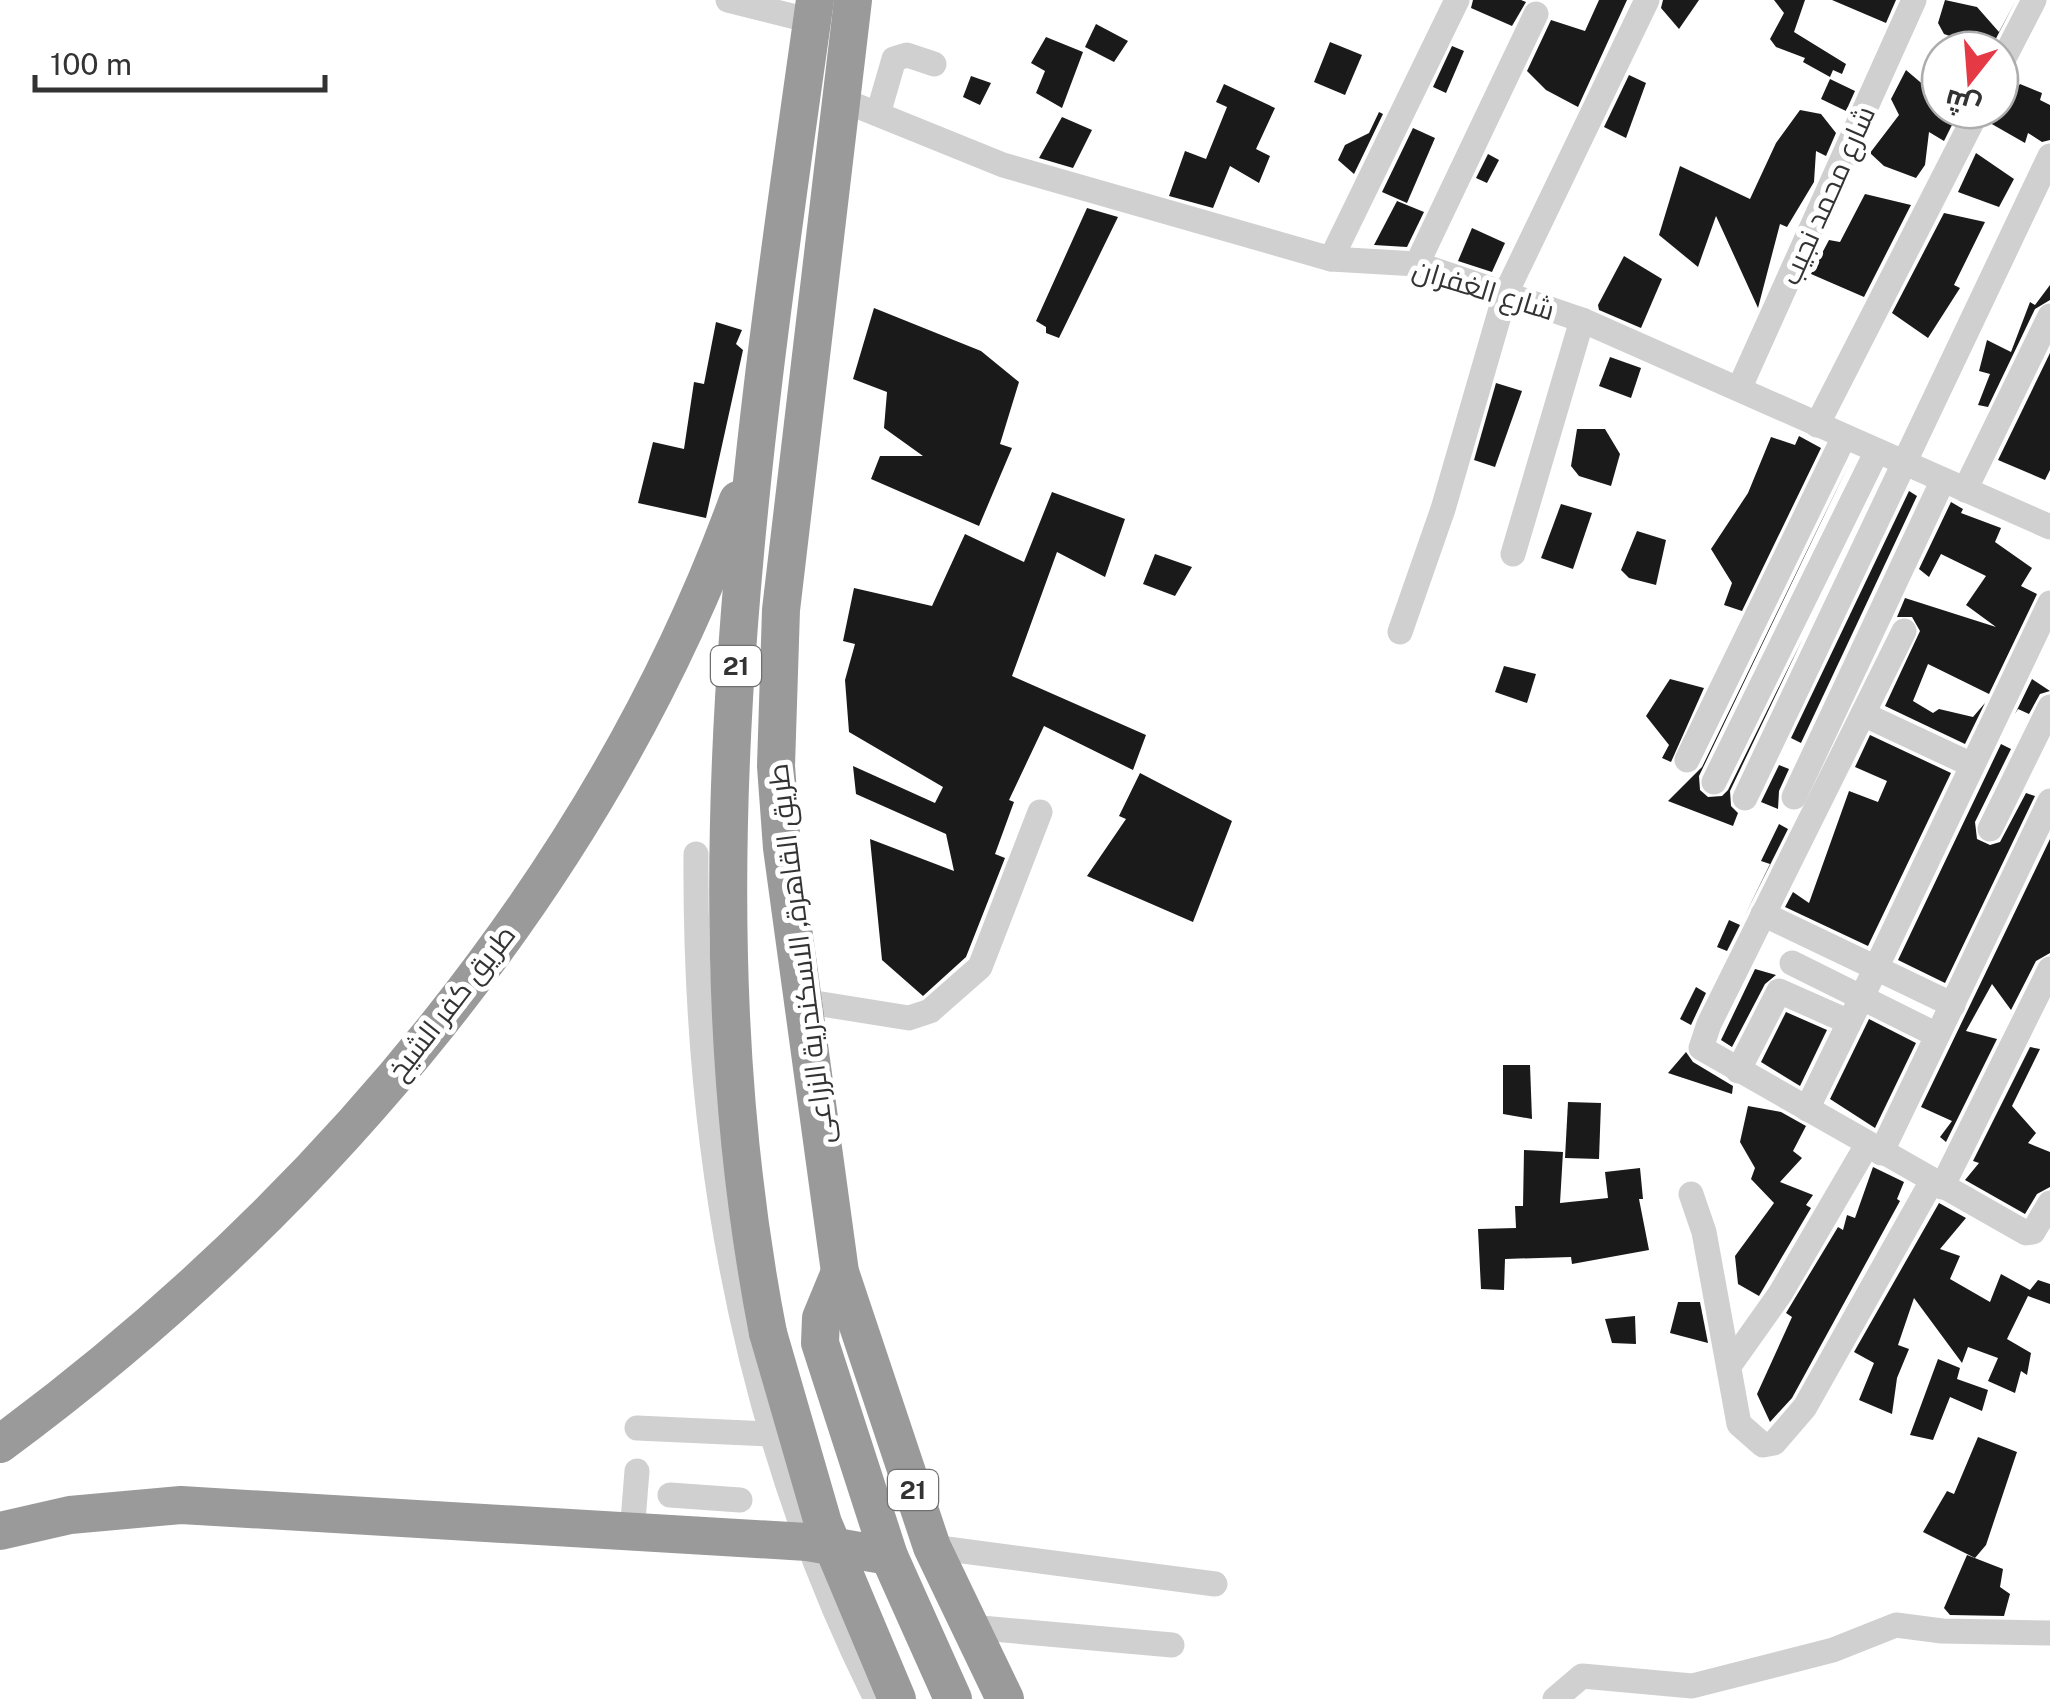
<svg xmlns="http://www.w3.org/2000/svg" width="2050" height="1699" font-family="'Public Sans',Cairo,sans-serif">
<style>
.building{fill:#1a1a1a}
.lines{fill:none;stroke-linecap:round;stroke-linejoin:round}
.minor{stroke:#d0d0d0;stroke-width:25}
.highway{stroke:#9a9a9a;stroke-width:38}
.highway-bridge{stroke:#9a9a9a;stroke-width:38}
.labels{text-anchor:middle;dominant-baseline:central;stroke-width:10;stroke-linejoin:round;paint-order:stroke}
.shield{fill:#fff;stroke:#707070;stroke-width:2.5}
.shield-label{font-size:25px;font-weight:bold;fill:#333}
.street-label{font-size:28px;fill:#333;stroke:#fff}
</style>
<rect width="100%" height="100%" fill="#fff"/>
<g class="building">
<path d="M1473,0H1521L1526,2L1512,26L1471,8Z"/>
<path d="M1599,0H1627L1578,107L1546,90L1527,71L1551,20L1585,31Z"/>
<path d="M1663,0H1699L1679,29L1661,8Z"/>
<path d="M1774,0H1805L1794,32L1846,64L1842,74L1833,70L1830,77L1803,62L1805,58L1776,47L1770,39L1784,13Z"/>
<path d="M1832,0H1896L1886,23Z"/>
<path d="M1945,0L1977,7L1999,32L2016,0L1990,50L1944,34L1938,23Z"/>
<path d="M1096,24L1128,41L1114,62L1085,47Z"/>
<path d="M1046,37L1083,52L1062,108L1036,93L1045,71L1031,63Z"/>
<path d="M1330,42L1362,55L1345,95L1314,82Z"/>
<path d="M1452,46L1464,51L1446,93L1433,87Z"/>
<path d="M1906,70L1940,99V115L1954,121L1944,141L1929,132L1925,165L1916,178L1884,166L1870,153L1899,115L1891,99Z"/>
<path d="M1629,75L1646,83L1626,138L1604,127Z"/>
<path d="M971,76L991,83L980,105L963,97Z"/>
<path d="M1830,79L1855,91L1846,111L1821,99Z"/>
<path d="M1224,84L1275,108L1256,149L1270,156L1259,183L1230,166L1213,208L1169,196L1185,151L1206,159L1227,107L1216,102Z"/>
<path d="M2020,84L2042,93L2040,100L2050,105V140L2042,142L2028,133L2025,143L1990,123Z"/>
<path d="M1800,110L1821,114L1836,133L1826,156L1816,151L1814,182L1787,227L1780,224L1758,308L1716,216L1698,267L1659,235L1680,166L1750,199L1776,143Z"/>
<path d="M1379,112L1383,114L1354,174L1338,160L1345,145L1369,133Z"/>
<path d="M1062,117L1092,130L1073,168L1039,158Z"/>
<path d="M1413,128L1435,138L1407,203L1382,192Z"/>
<path d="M1976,153L2014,179L1999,207L1958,192Z"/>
<path d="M1488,154L1499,160L1487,183L1476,178Z"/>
<path d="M1865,194L1911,205L1864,297L1811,274L1829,240L1840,242Z"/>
<path d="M1397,201L1424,212L1407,247L1374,245Z"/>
<path d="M1087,208L1118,217L1059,338L1046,333V327L1036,321Z"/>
<path d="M1944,213L1985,222L1954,285L1960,288L1928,338L1892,313Z"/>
<path d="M1472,228L1505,243L1492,272L1458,261Z"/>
<path d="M1624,256L1662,279L1641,328L1599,310L1598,305Z"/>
<path d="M2050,285V300L2035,309L1988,407L1978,405L1990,374L1979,371L1987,340L2011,352L2030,302L2035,305Z"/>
<path d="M874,308L981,351L1019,382L1000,444L1012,448L979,526L871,479L880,456H923L884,428L887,392L853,379Z"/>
<path d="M716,322L742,330L736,344L743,350L706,518L638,503L653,442L684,449L694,382L704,384Z"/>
<path d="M2050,353V470L2045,480L1998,460Z"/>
<path d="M1610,357L1641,368L1631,398L1599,386Z"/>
<path d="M1496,383L1522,391L1495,467L1474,460Z"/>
<path d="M1577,429H1605L1620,454L1611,486L1579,476L1571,466Z"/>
<path d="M1799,436L1821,448L1742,611L1724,605L1732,583L1711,549L1748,493L1771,437L1795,445Z"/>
<path d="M1850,462L1699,776L1700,790L1708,797L1722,796L1728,790L1803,638L1730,791L1731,806L1738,813L1733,826L1668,801L1702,767Z"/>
<path d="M1909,491L1917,496L1801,743L1791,738Z"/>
<path d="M1052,492L1125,519L1105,577L1057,552L1012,676L1146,735L1133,770L1044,726L1009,800L1014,802L995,854L1005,858L966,957L923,996L882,960L870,839L954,871L946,834L856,794L853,766L935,803L943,787L849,732L845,680L855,644L843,641L854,588L932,606L965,534L1024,562Z"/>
<path d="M1951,502L1963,509L1961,513L2001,528L1995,542L2032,568L2021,586L2037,594L1989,694L1928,664L1913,701L1933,713L1939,709L1973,717L1985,703L1965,744L1885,706L1920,631L1912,617H1897L1905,598L1996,627L1966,605L1986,576L1941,554L1929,577L1919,569Z"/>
<path d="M1561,504L1592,513L1573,569L1541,558Z"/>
<path d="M1637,531L1666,540L1656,585L1629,578L1621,570Z"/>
<path d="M1155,554L1192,567L1175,596L1143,584Z"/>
<path d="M1504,666L1536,674L1527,703L1495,692Z"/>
<path d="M1670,679L1704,688L1671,762L1662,758L1669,745L1646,716Z"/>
<path d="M2032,679L2050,691L2040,694L2029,714L2018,709L2015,714Z"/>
<path d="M1870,735L1951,773L1868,946L1785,907L1793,892L1809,903L1849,791L1878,802L1887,781L1855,767Z"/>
<path d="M2001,744L2011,749L1975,822L1977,839L1990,845L2000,842L2026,793L2035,796L1945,983L1898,960Z"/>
<path d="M1779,765L1789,769L1779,791L1778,809L1761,802Z"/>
<path d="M1140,773L1232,821L1193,922L1087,876L1126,819L1119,816Z"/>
<path d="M1779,824L1788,829L1744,917L1770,864L1761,861Z"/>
<path d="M2050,839V953L2036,961L2011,1010L1992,984L1966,1031L1997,1039L1946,1142L1940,1137L1952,1121L1921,1107Z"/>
<path d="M1729,920L1740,925L1727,951L1717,947Z"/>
<path d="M1755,969L1776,975L1765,984L1732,1047L1721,1040Z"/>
<path d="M1696,987L1706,993L1691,1025L1680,1019Z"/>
<path d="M1786,1012L1827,1030L1800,1086L1761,1062Z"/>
<path d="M1869,1019L1916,1043L1875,1128L1830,1099Z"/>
<path d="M2030,1047L2040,1049L2012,1106L2036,1133L2028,1143L2050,1152V1187L2037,1194L2025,1214L1965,1180L1979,1163L1973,1161Z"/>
<path d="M1686,1052L1693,1062L1733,1086L1732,1094L1668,1073Z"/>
<path d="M1503,1065H1530L1532,1119L1503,1114Z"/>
<path d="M1568,1102L1601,1103L1599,1159L1565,1158Z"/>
<path d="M1748,1106L1781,1112L1806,1126L1793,1151L1802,1158L1780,1182L1813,1195L1806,1205L1811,1208L1759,1296L1738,1284L1735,1256L1774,1203L1751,1179L1755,1168L1740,1142Z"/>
<path d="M1524,1150L1563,1152L1560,1203L1608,1198L1605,1172L1640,1168L1643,1199H1639L1649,1250L1572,1264L1571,1257L1505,1259L1504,1290L1481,1289L1478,1229L1516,1228L1515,1206H1523Z"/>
<path d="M1873,1167L1904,1182L1897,1199L1900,1201L1792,1398L1770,1422L1757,1394L1792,1317L1786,1313L1838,1227L1843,1230L1847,1215L1855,1218Z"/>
<path d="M1939,1203L1966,1218L1940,1249L1960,1256L1950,1279L1990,1302L2001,1274L2030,1290L2038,1280L2050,1284V1304L2028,1296L2007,1339L2031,1353L2027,1375L2021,1371L2015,1393L1988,1381L1998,1358L1968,1347L1962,1363L1914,1298L1898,1345L1909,1349L1897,1378L1892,1414L1859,1400L1874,1363L1854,1352Z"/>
<path d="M1678,1302H1700L1708,1343L1670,1333Z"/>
<path d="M1635,1316L1636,1344L1612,1343L1605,1319Z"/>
<path d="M1938,1359L1960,1368L1957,1379L1988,1390L1982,1411L1950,1397L1933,1440L1910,1435Z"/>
<path d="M1978,1437L2017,1452L1986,1545L1975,1558L1923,1532L1947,1491L1954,1494Z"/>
<path d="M1967,1555L2003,1569L2000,1587L2010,1594L2004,1616L1950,1615L1944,1608Z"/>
</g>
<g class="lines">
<g class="minor">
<path d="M728,0L812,21"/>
<path d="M2000,66L2034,0"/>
<path d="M840,99L1003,165L1331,259L1417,264L1582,320L2050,527"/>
<path d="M878,114L894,59L907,55L934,64"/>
<path d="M1331,259L1457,0"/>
<path d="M1417,264L1536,14"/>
<path d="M1739,389L1914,0"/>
<path d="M1817,425L1978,110"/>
<path d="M1965,490L2050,316"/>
<path d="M1513,554L1582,320"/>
<path d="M1904,631L1709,1024L1701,1048L2026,1233L2033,1232L2050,1203"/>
<path d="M1400,632L1443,509L1505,295L1647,0"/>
<path d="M1863,714L1972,765"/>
<path d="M1687,760L1844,437"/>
<path d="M1714,782L1877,451"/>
<path d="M1794,797L1943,480"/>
<path d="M1745,798L2050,156"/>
<path d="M1990,829L2050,707"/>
<path d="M696,854C694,1147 744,1436 876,1699"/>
<path d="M1763,914L1876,968L1807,1109"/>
<path d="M1792,963L1937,1035"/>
<path d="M803,1001L909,1018L930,1011L980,967L1040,812"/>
<path d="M1953,1005L1876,968L2050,603"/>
<path d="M1738,1071L1779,991L1849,1022"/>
<path d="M1881,1153L2050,801"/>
<path d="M1942,1187L2050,969"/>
<path d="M1691,1194L1704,1232L1739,1424L1763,1445L1774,1443L1805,1407L1932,1181"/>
<path d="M1729,1366L1780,1294L1867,1145"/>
<path d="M637,1428L771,1434"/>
<path d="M670,1495L740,1500"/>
<path d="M632,1533L637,1471"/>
<path d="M932,1547L1215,1584"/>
<path d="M970,1627L1172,1645"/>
<path d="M1555,1699L1582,1676L1692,1686L1833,1650L1896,1625L1942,1631L2050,1633"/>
</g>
<g class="highway">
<path d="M853,0L781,610L776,766L782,848L840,1272L932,1547L1005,1699"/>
<path d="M840,1272L821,1318L820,1343L889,1556L953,1699"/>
<path d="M768,1333C682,892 753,440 815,0"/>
<path d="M0,1444C321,1207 600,878 738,500"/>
<path d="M0,1531L70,1515L181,1505L807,1542L889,1556"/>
</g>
<path class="highway-bridge" d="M768,1333L823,1523L897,1699"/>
</g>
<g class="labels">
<g class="shield">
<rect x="711" y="646" width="50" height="40" rx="8"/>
<rect x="888" y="1470" width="50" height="40" rx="8"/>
</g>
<g class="shield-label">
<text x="736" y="666">21</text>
<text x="913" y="1490">21</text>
</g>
<g class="street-label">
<text transform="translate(1827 195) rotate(-66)">شارع محمد نجيب</text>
<text transform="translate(1484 289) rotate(17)">شارع الغفران</text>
<text transform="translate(800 954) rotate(-97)">طريق القاهرة, الاسكندرية الزراعى</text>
<text transform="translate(451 1002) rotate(-52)">طريق كفر الشيخ</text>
</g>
</g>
<g transform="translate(1970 80) rotate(197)"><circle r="48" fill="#ffffff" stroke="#adadad" stroke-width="2.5"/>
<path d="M0-8L18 38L0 25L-18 38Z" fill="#e63946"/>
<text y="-15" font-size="28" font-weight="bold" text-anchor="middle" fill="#333333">ش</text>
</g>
<path d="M35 75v15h290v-15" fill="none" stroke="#333333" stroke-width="5"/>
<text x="50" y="75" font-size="30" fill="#333333" stroke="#ffffff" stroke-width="8" paint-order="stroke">100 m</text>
</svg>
